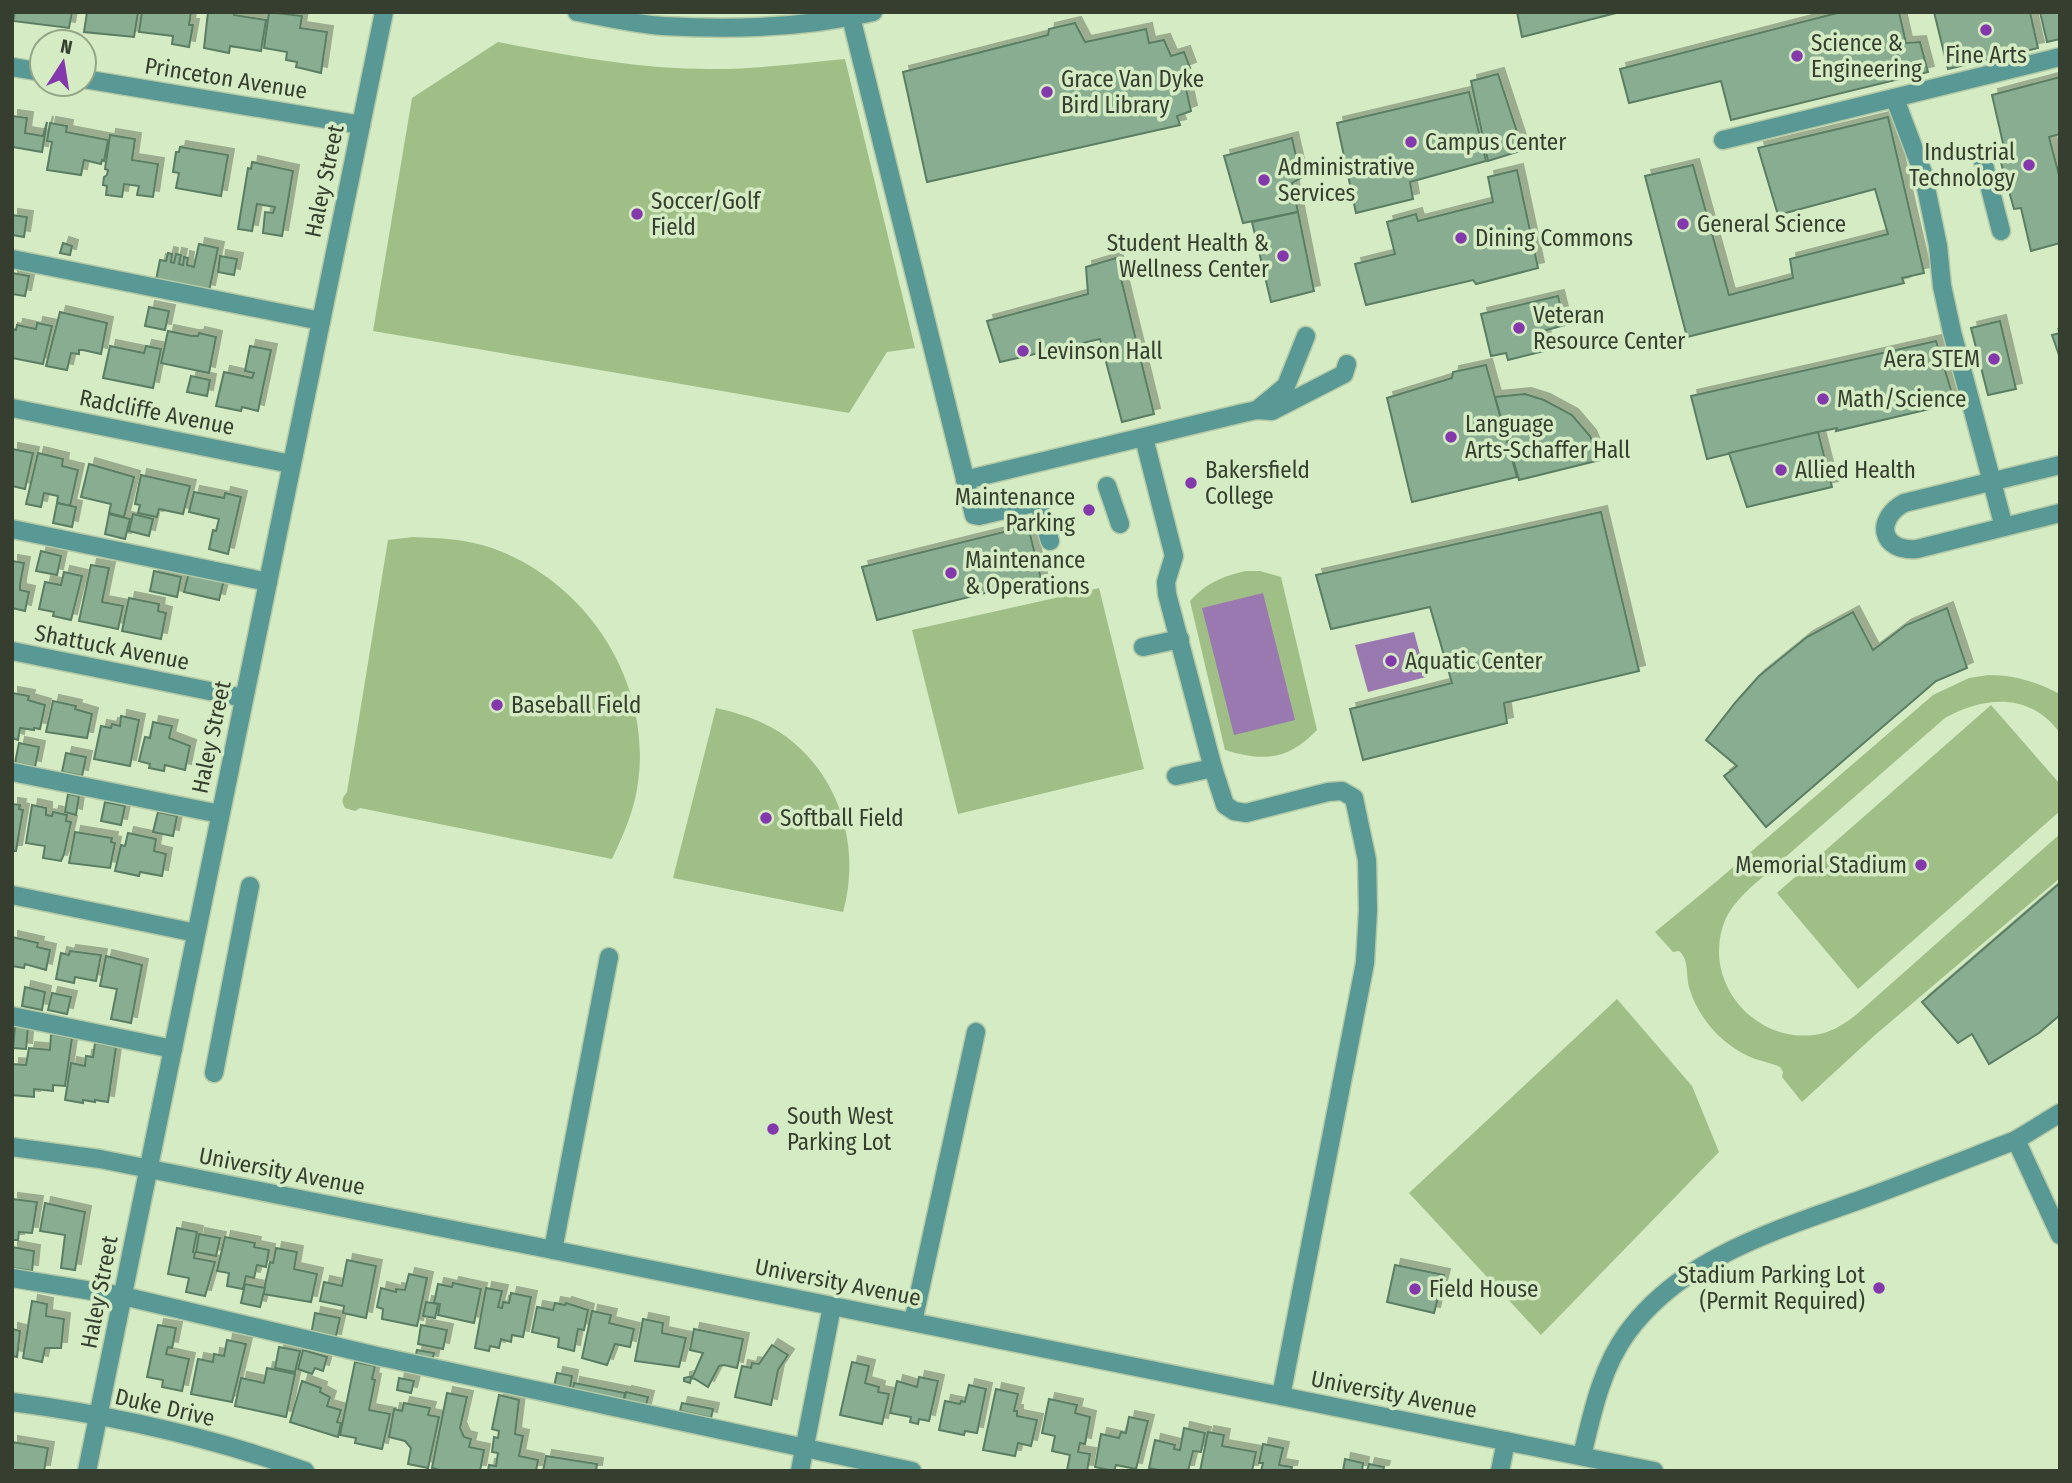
<svg xmlns="http://www.w3.org/2000/svg" width="2072" height="1483" font-family="'Fira Sans Condensed',sans-serif">
<style>
.green{fill:#a0bf87}
.water{fill:#9a79b0}
.building{fill:#88ad90;stroke:#5a7e63;stroke-width:2;filter:url(#shadow)}
.lines{fill:none;stroke-linecap:round;stroke-linejoin:round}
.minor-casing{stroke:#b4c9a5;stroke-width:21}
.minor{stroke:#589895;stroke-width:18}
.poi-dot{fill:#8339ab;stroke:#d4ebc3;stroke-width:2.5}
.labels{text-anchor:middle;dominant-baseline:central;stroke-width:7;stroke-linejoin:round;paint-order:stroke}
.poi-label{font-size:23px;fill:#363f2f;stroke:#d4ebc3;text-anchor:start}
.street-label{font-size:23px;fill:#363f2f;stroke:#d4ebc3}
</style>
<defs>
<filter id="shadow"><feDropShadow dx="6" dy="-6" stdDeviation="0" flood-color="#0004"/></filter>
</defs>
<rect width="100%" height="100%" fill="#d4ebc3"/>
<g class="green">
<path d="M498,42C570,56 643,70 717,69C759,69 803,63 845,59L915,348L887,352L849,413L373,331L412,98Z"/>
<path d="M413,537C440,538 466,539 492,548C593,584 659,693 635,799C630,820 621,840 612,859L360,808L355,811L345,808C341,801 342,798 347,792L388,540Z"/>
<path d="M1246,571H1260L1281,577L1317,730C1288,760 1264,762 1225,750L1190,601C1206,583 1223,576 1246,571Z"/>
<path d="M1099,588L1144,769L958,814L912,630Z"/>
<path d="M1988,675C2016,675 2036,682 2060,694V733C2030,692 1984,696 1945,718L1750,888C1741,897 1732,906 1726,918C1698,981 1758,1050 1824,1033C1837,1029 1847,1022 1857,1014L2060,834V878L1875,1035L1802,1102L1782,1077L1783,1072L1780,1067C1770,1062 1758,1061 1748,1056C1720,1043 1697,1016 1689,987C1686,974 1689,959 1679,951L1673,952L1655,932L1717,881L1933,695L1969,678Z"/>
<path d="M1991,705L2060,784V811L1858,989L1777,893Z"/>
<path d="M716,708C738,713 757,719 776,730C838,768 862,845 843,912L673,878Z"/>
<path d="M1617,999L1692,1086L1719,1152L1541,1335L1409,1193Z"/>
</g>
<g class="water">
<path d="M1263,593L1295,720L1234,735L1202,608Z"/>
<path d="M1414,632L1426,677L1368,692L1355,645Z"/>
</g>
<g class="building">
<path d="M15,12H72L69,28L13,21Z"/>
<path d="M87,12H138L134,37L84,32Z"/>
<path d="M142,12H191L189,25H193L189,47L172,44L173,36L139,32Z"/>
<path d="M208,12H234V15L266,20L261,51L230,46L229,53L204,48Z"/>
<path d="M269,12L302,16L300,28L327,32L321,73L296,67L297,62L286,60L287,52L264,48Z"/>
<path d="M1517,12H1620L1522,37Z"/>
<path d="M1841,12H1899L1906,43L1920,42L1928,72L1731,120L1721,81L1629,103L1620,69Z"/>
<path d="M1934,12H2030L2038,48L1948,69Z"/>
<path d="M2040,12H2060V39L2047,42Z"/>
<path d="M1075,23L1085,42L1146,29L1149,43L1164,40L1171,56L1184,52L1190,68L1182,71L1191,111L1177,116L1180,125L927,182L903,72L1048,35L1049,29Z"/>
<path d="M1498,74L1523,150L1488,161L1471,81Z"/>
<path d="M2060,77V134L2049,137L2060,179V243L2031,251L2021,208L2014,209L1998,152H2005L1992,95Z"/>
<path d="M1469,92L1486,161L1410,182L1413,199L1356,213L1337,123Z"/>
<path d="M12,116L27,118L25,133L43,136L47,122L42,152L13,147L12,149Z"/>
<path d="M1888,117L1924,273L1902,278L1904,283L1687,337L1645,176L1693,165L1729,295L1793,278L1790,259L1888,234L1875,189L1778,215L1758,148Z"/>
<path d="M50,123L67,126L66,132L108,140L104,161L102,160L101,164L84,160L81,175L47,170L52,142L47,141Z"/>
<path d="M110,135L135,139L132,160L158,164L153,197L137,195L139,186L124,184L122,197L106,195L107,186L103,185L104,177L107,175L108,170L105,169Z"/>
<path d="M1292,138L1301,178L1292,183L1298,212L1243,223L1224,156Z"/>
<path d="M180,147L228,155L221,196L176,188L179,173L173,172L176,152H179Z"/>
<path d="M252,162L293,171L282,236L263,233L265,212L273,213L275,207L257,204L252,231L238,229L248,168L251,169Z"/>
<path d="M1517,170L1538,268L1476,284L1473,280L1366,305L1355,264L1395,254L1387,222L1416,214L1418,221L1493,202L1488,177Z"/>
<path d="M1298,212L1314,291L1271,302L1252,222Z"/>
<path d="M12,215L27,217L24,237L12,235Z"/>
<path d="M63,243L72,246L70,255L60,253Z"/>
<path d="M199,244L218,248L209,291L156,280L160,260L166,261L168,253L172,254L171,262L174,263L176,254L181,255L179,264L183,265L184,257L188,258L187,265L194,267Z"/>
<path d="M220,256L237,259L234,275L218,272Z"/>
<path d="M1116,258L1154,414L1122,422L1100,339L1000,362L987,321L1088,294L1086,267Z"/>
<path d="M12,273L29,276L25,296L12,294Z"/>
<path d="M1558,296L1565,325L1543,331L1548,350L1508,360L1506,353L1491,356L1481,314Z"/>
<path d="M149,307L169,311L165,330L145,326Z"/>
<path d="M60,312L107,323L101,354L83,350H79V354L71,353L67,370L46,366Z"/>
<path d="M2000,321L2016,389L1988,395L1971,328Z"/>
<path d="M37,323L52,326L43,364L12,358V329L16,330L17,325L36,329Z"/>
<path d="M168,331L192,336H198L199,333L216,337L209,373L161,363Z"/>
<path d="M2060,333V358L2052,335Z"/>
<path d="M1936,341L1955,403L1836,431L1837,428L1818,432L1707,459L1691,396Z"/>
<path d="M110,346L144,353L146,346L161,349L153,388L103,378Z"/>
<path d="M250,346L271,350L258,411L242,407L241,411L216,406L224,372L252,378L254,373L245,371Z"/>
<path d="M1486,365L1517,477L1412,502L1387,398L1452,378L1453,372Z"/>
<path d="M191,376L210,380L207,396L187,392Z"/>
<path d="M1525,394L1544,400L1572,415L1590,436L1600,460L1519,480L1495,397Z"/>
<path d="M1818,432L1832,487L1747,507L1729,453Z"/>
<path d="M12,449L33,453L25,489L12,486Z"/>
<path d="M38,453L63,459L62,466L78,470L70,506L57,503L58,496L44,493L41,507L26,504Z"/>
<path d="M89,464L134,477L124,517L109,513L111,504L81,497Z"/>
<path d="M141,475L190,486L183,514L159,509L157,517L138,513L140,505L135,504Z"/>
<path d="M194,492L224,498L225,493L241,497L228,554L209,549L213,530L216,531L219,519L189,512Z"/>
<path d="M57,503L76,507L72,527L53,523Z"/>
<path d="M1601,512L1639,671L1504,703L1507,723L1363,760L1350,709L1452,683L1430,607L1331,629L1316,575Z"/>
<path d="M109,514L130,519L125,539L105,534Z"/>
<path d="M133,514L153,519L149,536L129,531Z"/>
<path d="M1028,526L1041,579L877,620L862,567Z"/>
<path d="M41,551L61,556L57,575L36,571Z"/>
<path d="M12,561L24,563L20,585V590L29,592L25,611L12,608Z"/>
<path d="M91,565L109,568L102,602L123,606L118,629L79,621Z"/>
<path d="M154,571L181,577L177,597L150,591Z"/>
<path d="M64,572L82,576L71,620L53,616L54,612L39,609L45,582L61,585Z"/>
<path d="M189,572L224,580L219,600L184,592Z"/>
<path d="M129,598L159,604L158,611L166,613L161,639L122,631Z"/>
<path d="M1947,608L1967,668L1936,681L1766,827L1724,776L1737,766L1706,740L1735,703L1759,676L1807,637L1853,612L1873,650L1906,625Z"/>
<path d="M12,693L29,696L28,700L45,705L40,729L34,728V730L20,728L18,740L12,738Z"/>
<path d="M53,701L76,706L75,709L92,714L87,738L46,732Z"/>
<path d="M121,716L139,720L130,766L94,759L101,726L111,728L112,724L120,726Z"/>
<path d="M153,722L172,726L169,738L190,746L185,770L165,765L164,771L149,768L150,764L139,761L145,737L150,738Z"/>
<path d="M19,743L39,747L35,767L15,763Z"/>
<path d="M66,753L86,757L82,776L62,772Z"/>
<path d="M68,794L79,796L76,815L65,812Z"/>
<path d="M105,802L125,806L121,825L101,821Z"/>
<path d="M12,804L20,805L19,809L23,810L16,851H12Z"/>
<path d="M32,805L46,808V815L52,816L53,812L67,815L66,821L71,822L64,854L61,861L43,858L45,846L26,843Z"/>
<path d="M158,812L177,816L173,836L153,832Z"/>
<path d="M75,832L112,838L111,842L115,843L110,868L69,863Z"/>
<path d="M128,833L156,839L154,851L166,854L162,876L140,872L139,876L115,871L121,845L125,846Z"/>
<path d="M2060,883V1015L2039,1033L1989,1064L1972,1034L1958,1043L1922,1002Z"/>
<path d="M12,937L38,943L37,947L50,950L46,970L25,964L24,968L12,966Z"/>
<path d="M70,951L101,955L96,981L75,977L74,983L56,979L61,953L69,955Z"/>
<path d="M106,956L142,965L131,1023L111,1019L117,989L100,986Z"/>
<path d="M25,987L45,992L42,1010L22,1006Z"/>
<path d="M52,993L71,997L67,1014L48,1010Z"/>
<path d="M15,1026L28,1027L26,1049L13,1048Z"/>
<path d="M51,1034L72,1038L65,1086L53,1085V1091L34,1089V1097L12,1095L13,1064L26,1065L29,1048L50,1050Z"/>
<path d="M95,1043L116,1047L108,1102L95,1100V1102L83,1100V1103L65,1100L71,1063L85,1066L86,1056L93,1057Z"/>
<path d="M12,1199L37,1202L32,1233L19,1232L18,1240H12Z"/>
<path d="M45,1203L85,1212L75,1270L61,1268L65,1235L40,1231Z"/>
<path d="M177,1228L197,1232L193,1252L195,1253L194,1258L215,1262L205,1296L186,1292L189,1278L168,1274Z"/>
<path d="M199,1234L220,1238L216,1256L196,1252Z"/>
<path d="M225,1237L255,1243L254,1247L269,1250L266,1267L257,1265L254,1278L246,1276L243,1289L227,1286L229,1273L217,1271Z"/>
<path d="M12,1247L34,1251L32,1271L12,1268Z"/>
<path d="M276,1248L297,1252L294,1269L317,1274L311,1302L263,1294L270,1262L273,1263Z"/>
<path d="M347,1260L376,1266L366,1318L343,1313L344,1306L320,1301L324,1282L342,1286Z"/>
<path d="M1395,1265L1444,1275L1434,1313L1387,1302Z"/>
<path d="M409,1274L427,1278L417,1326L382,1319L383,1309L377,1307L381,1288L396,1292V1289L405,1290Z"/>
<path d="M453,1283L481,1289L474,1323L438,1315L440,1304L434,1303L438,1284L452,1287Z"/>
<path d="M245,1284L265,1288L260,1307L241,1303Z"/>
<path d="M486,1288L502,1291L498,1307L502,1308L503,1302L509,1303L511,1293L531,1297L523,1337L512,1335L511,1342L501,1339L499,1348L490,1346L489,1351L475,1348Z"/>
<path d="M32,1301L47,1304L46,1316L64,1319L61,1348H45L42,1362L23,1358Z"/>
<path d="M426,1302L438,1304L435,1318L423,1316Z"/>
<path d="M555,1303L565,1305L566,1303L588,1310L584,1330L578,1329L574,1351L558,1347L559,1338L532,1332L537,1307L553,1310Z"/>
<path d="M592,1311L611,1315L609,1323L634,1329L630,1347L615,1344L607,1365L582,1358Z"/>
<path d="M315,1313L340,1318L335,1340L311,1335Z"/>
<path d="M643,1319L663,1323L662,1333L686,1338L679,1367L635,1361Z"/>
<path d="M158,1325L176,1328L172,1348L168,1347L166,1354L189,1359L182,1391L162,1387L163,1380L147,1377Z"/>
<path d="M421,1325L447,1330L443,1349L418,1344Z"/>
<path d="M12,1329L20,1331L17,1357L12,1356Z"/>
<path d="M694,1329L743,1339L737,1368L724,1365L719,1366L708,1387L695,1379L691,1378L690,1383L684,1381V1378L693,1376L703,1353L690,1350Z"/>
<path d="M227,1340L246,1344L232,1402L191,1394L198,1359L213,1362L214,1354L224,1356Z"/>
<path d="M772,1345L788,1355L778,1370L771,1405L735,1397L742,1366L751,1368L752,1363L759,1364Z"/>
<path d="M279,1347L300,1351L295,1372L275,1368Z"/>
<path d="M303,1350L327,1357L323,1371L315,1368L312,1374L298,1369Z"/>
<path d="M417,1350L434,1353L432,1362L415,1358Z"/>
<path d="M355,1362L375,1366L372,1379L375,1380L369,1410L390,1414L382,1449L355,1443L356,1438L340,1435Z"/>
<path d="M852,1362L869,1366L865,1383L879,1387L878,1392L889,1394L882,1424L840,1415Z"/>
<path d="M267,1368L295,1374L286,1417L235,1406L241,1378L264,1383Z"/>
<path d="M557,1373L572,1376L569,1394L553,1391Z"/>
<path d="M919,1377L938,1381L929,1421L919,1419L918,1424L910,1422L911,1417L890,1413L897,1381L917,1387Z"/>
<path d="M399,1378L414,1381L411,1393L397,1390Z"/>
<path d="M302,1381L321,1388L320,1392L330,1397L327,1406L341,1410L337,1422L341,1423L338,1437L290,1422Z"/>
<path d="M574,1383L625,1393L623,1405L572,1395Z"/>
<path d="M969,1385L986,1389L977,1433L965,1431L964,1435L939,1430L945,1401L960,1404L961,1401L965,1402Z"/>
<path d="M996,1389L1018,1394L1014,1411H1017V1416L1037,1420L1031,1446L1018,1443L1015,1456L983,1450Z"/>
<path d="M626,1392L648,1397L645,1409L623,1405Z"/>
<path d="M447,1393L467,1397L460,1428L464,1437L471,1439L469,1447L484,1450L480,1471H444L432,1468Z"/>
<path d="M499,1395L519,1400L515,1434L523,1436L519,1456L538,1460L536,1471H488L489,1465L496,1466L498,1453L492,1452L494,1437L498,1438L499,1431L492,1429Z"/>
<path d="M1049,1399L1077,1405L1075,1413L1090,1417L1085,1444L1080,1443L1078,1452L1090,1454L1087,1471L1067,1470L1070,1455L1052,1451L1055,1436L1042,1433Z"/>
<path d="M404,1403L430,1408L428,1415L439,1417L428,1468L408,1464L411,1448L405,1441L389,1437L394,1409L402,1411Z"/>
<path d="M682,1403L713,1409L711,1418L680,1411Z"/>
<path d="M1129,1417L1148,1421L1136,1469L1116,1465L1114,1471L1095,1467L1101,1434L1119,1438L1121,1432L1126,1433Z"/>
<path d="M1184,1428L1205,1433L1201,1452L1193,1451L1188,1471H1163L1149,1468L1155,1440L1175,1445L1174,1449L1180,1450Z"/>
<path d="M1208,1432L1224,1435L1222,1446L1256,1452L1252,1471H1200Z"/>
<path d="M12,1442L48,1448L44,1471H12Z"/>
<path d="M1263,1444L1283,1448L1279,1465L1292,1467L1291,1471H1261L1263,1463H1259Z"/>
<path d="M546,1456L597,1464L596,1471H543Z"/>
<path d="M1345,1459L1363,1463L1362,1471H1343Z"/>
<path d="M1369,1464L1384,1467L1383,1471H1367Z"/>
</g>
<g class="lines">
<g class="minor-casing">
<g id="minor">
<path d="M577,12C605,17 634,24 663,26C732,30 805,28 873,12"/>
<path d="M851,17L974,515L979,516L1038,502L1050,541"/>
<path d="M12,67L42,72"/>
<path d="M84,79L361,125"/>
<path d="M1895,99L1923,173L1938,246L1942,286L1952,332L2004,527"/>
<path d="M1723,140L2060,57"/>
<path d="M1983,161L2001,231"/>
<path d="M12,259L321,321"/>
<path d="M12,408L291,464"/>
<path d="M1257,410L1286,386L1306,336"/>
<path d="M1144,438L1174,556L1166,582L1167,594L1213,768L1225,805L1234,811L1246,813L1328,792L1342,791L1354,798L1367,860L1368,910L1365,963L1281,1396"/>
<path d="M2060,465L1904,503C1874,520 1881,552 1917,549L2060,513"/>
<path d="M965,480L1243,413L1257,410L1272,411L1344,374L1347,364"/>
<path d="M1107,486L1120,524"/>
<path d="M12,529L268,582"/>
<path d="M1143,647L1180,639"/>
<path d="M12,651L244,698"/>
<path d="M12,772L220,814"/>
<path d="M1176,776L1213,768"/>
<path d="M12,895L196,933"/>
<path d="M12,1016L173,1049"/>
<path d="M214,1073L250,886"/>
<path d="M2016,1140L2060,1235"/>
<path d="M12,1147L100,1159L1654,1471"/>
<path d="M553,1250L609,957"/>
<path d="M12,1278L123,1296L377,1356L912,1471"/>
<path d="M913,1322L976,1032"/>
<path d="M12,1402C111,1415 211,1437 305,1471"/>
<path d="M1582,1456C1592,1414 1601,1369 1627,1333C1684,1255 1781,1229 1868,1197C1917,1179 1967,1159 2016,1140L2060,1113"/>
<path d="M87,1471L384,12"/>
<path d="M800,1471L832,1306"/>
<path d="M1500,1471L1506,1441"/>
</g>
</g>
<use href="#minor" class="minor"/>
</g>
<g class="poi-dot">
<circle cx="1986" cy="30" r="7"/>
<circle cx="1797" cy="56" r="7"/>
<circle cx="1047" cy="92" r="7"/>
<circle cx="1411" cy="142" r="7"/>
<circle cx="2029" cy="165" r="7"/>
<circle cx="1264" cy="180" r="7"/>
<circle cx="637" cy="214" r="7"/>
<circle cx="1683" cy="224" r="7"/>
<circle cx="1461" cy="238" r="7"/>
<circle cx="1283" cy="256" r="7"/>
<circle cx="1519" cy="328" r="7"/>
<circle cx="1023" cy="351" r="7"/>
<circle cx="1994" cy="359" r="7"/>
<circle cx="1823" cy="399" r="7"/>
<circle cx="1451" cy="437" r="7"/>
<circle cx="1781" cy="470" r="7"/>
<circle cx="1191" cy="483" r="7"/>
<circle cx="1089" cy="510" r="7"/>
<circle cx="951" cy="573" r="7"/>
<circle cx="1391" cy="661" r="7"/>
<circle cx="497" cy="705" r="7"/>
<circle cx="766" cy="818" r="7"/>
<circle cx="1921" cy="865" r="7"/>
<circle cx="773" cy="1129" r="7"/>
<circle cx="1879" cy="1288" r="7"/>
<circle cx="1415" cy="1289" r="7"/>
</g>
<g class="labels">
<g class="poi-label">
<text x="1811" y="43">Science &amp;<tspan x="1811" dy="26">Engineering</tspan></text>
<text x="1986" y="55" text-anchor="middle">Fine Arts</text>
<text x="1061" y="79">Grace Van Dyke<tspan x="1061" dy="26">Bird Library</tspan></text>
<text x="1425" y="142">Campus Center</text>
<text x="2015" y="152" text-anchor="end">Industrial<tspan x="2015" dy="26">Technology</tspan></text>
<text x="1278" y="167">Administrative<tspan x="1278" dy="26">Services</tspan></text>
<text x="651" y="201">Soccer/Golf<tspan x="651" dy="26">Field</tspan></text>
<text x="1697" y="224">General Science</text>
<text x="1475" y="238">Dining Commons</text>
<text x="1269" y="243" text-anchor="end">Student Health &amp;<tspan x="1269" dy="26">Wellness Center</tspan></text>
<text x="1533" y="315">Veteran<tspan x="1533" dy="26">Resource Center</tspan></text>
<text x="1037" y="351">Levinson Hall</text>
<text x="1980" y="359" text-anchor="end">Aera STEM</text>
<text x="1837" y="399">Math/Science</text>
<text x="1465" y="424">Language<tspan x="1465" dy="26">Arts-Schaffer Hall</tspan></text>
<text x="1205" y="470">Bakersfield<tspan x="1205" dy="26">College</tspan></text>
<text x="1795" y="470">Allied Health</text>
<text x="1075" y="497" text-anchor="end">Maintenance<tspan x="1075" dy="26">Parking</tspan></text>
<text x="965" y="560">Maintenance<tspan x="965" dy="26">&amp; Operations</tspan></text>
<text x="1405" y="661">Aquatic Center</text>
<text x="511" y="705">Baseball Field</text>
<text x="780" y="818">Softball Field</text>
<text x="1907" y="865" text-anchor="end">Memorial Stadium</text>
<text x="787" y="1116">South West<tspan x="787" dy="26">Parking Lot</tspan></text>
<text x="1865" y="1275" text-anchor="end">Stadium Parking Lot<tspan x="1865" dy="26">(Permit Required)</tspan></text>
<text x="1429" y="1289">Field House</text>
</g>
<g class="street-label">
<text transform="translate(226 78) rotate(9)">Princeton Avenue</text>
<text transform="translate(324 181) rotate(-78)">Haley Street</text>
<text transform="translate(157 412) rotate(11)">Radcliffe Avenue</text>
<text transform="translate(112 647) rotate(11)">Shattuck Avenue</text>
<text transform="translate(211 737) rotate(-78)">Haley Street</text>
<text transform="translate(282 1171) rotate(11)">University Avenue</text>
<text transform="translate(838 1282) rotate(11)">University Avenue</text>
<text transform="translate(99 1292) rotate(-79)">Haley Street</text>
<text transform="translate(1394 1394) rotate(11)">University Avenue</text>
<text transform="translate(165 1407) rotate(13)">Duke Drive</text>
</g>
</g>
<rect width="2072" height="1483" fill="none" stroke="#363f2f" stroke-width="28"/>
<g transform="translate(63 63) rotate(12)"><circle r="33" fill="#d4ebc3" stroke="#95a688" stroke-width="2"/>
<path d="M0-5L12 26L0 18L-12 26Z" fill="#8339ab"/>
<text y="-10" font-size="19" font-weight="bold" text-anchor="middle" fill="#363f2f">N</text>
</g>
</svg>
